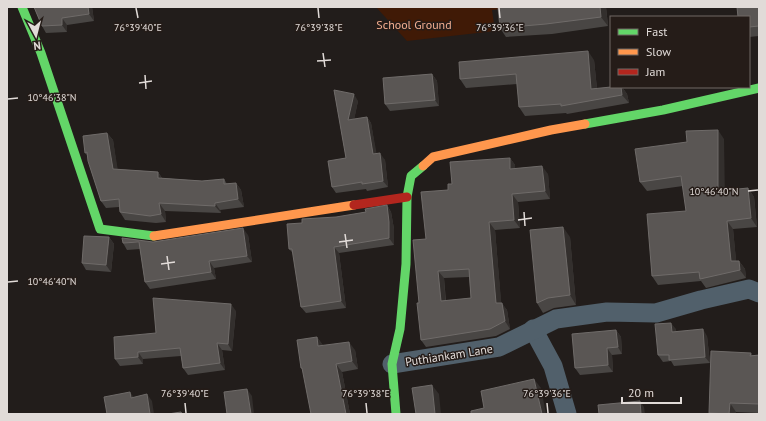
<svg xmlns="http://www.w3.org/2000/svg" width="766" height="421" font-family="'PT Sans',sans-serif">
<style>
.green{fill:#401a06}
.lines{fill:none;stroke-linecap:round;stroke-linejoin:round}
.street{stroke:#51606b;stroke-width:19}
.fast{stroke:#63d668;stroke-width:9}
.slow{stroke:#ff974d;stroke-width:9}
.jam{stroke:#b3261e;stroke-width:9}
.wall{fill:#494644;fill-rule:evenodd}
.shaded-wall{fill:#332f2d}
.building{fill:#5a5654;stroke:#6f6b69;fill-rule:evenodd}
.ticks{fill:none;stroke:#e1dbd8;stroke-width:1.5}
.labels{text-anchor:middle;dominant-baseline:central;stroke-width:3;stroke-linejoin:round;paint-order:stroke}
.park-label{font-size:12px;fill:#f4ae90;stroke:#251c18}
.street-label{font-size:12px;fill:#e1dbd8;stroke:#251c18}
.ticks-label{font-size:10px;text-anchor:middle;fill:#e1dbd8;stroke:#251c18;stroke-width:3;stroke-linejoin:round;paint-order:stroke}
</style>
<rect width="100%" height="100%" fill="#221d1b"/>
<path class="green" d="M376,7H520L492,10L495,31L407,41Z"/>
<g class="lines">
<g class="street">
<path d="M533,329L553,366L567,414"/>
<path d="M392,364L499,347L556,319L607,312L656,313L701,300L749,289L759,293"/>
</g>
<g class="fast">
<path d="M22,7L41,53L100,229L154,236"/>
<path d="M585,124L663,110L759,88"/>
<path d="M396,414L392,364L400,329L406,264L407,197L411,176L423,166"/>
</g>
<g class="slow">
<path d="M423,166L433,157L551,130L585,124"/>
<path d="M154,236L354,205"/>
</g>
<path class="jam" d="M354,205L407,197"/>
</g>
<g class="wall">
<path d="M34,7H92L94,21L67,25V32L46,33L42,26Z"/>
<path d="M606,7L608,26L552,34L506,37L500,28Z"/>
<path d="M759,7V36L749,37V17Z"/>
<path d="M594,60L597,89L611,87H622L627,94L629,103L567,114L566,113L525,116L519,107L517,84L466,88L460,79Z"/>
<path d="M432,74L437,81L439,106L390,111L385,104Z"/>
<path d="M334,90L358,101L354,119L367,117L371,123L376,154L385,160L388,187L367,191L366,189L336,193L332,187L346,158Z"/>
<path d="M107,133L113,140L117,169L158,172L162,178L202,181L224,179L227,184L236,183L241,190L244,207L220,210L221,213L165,211L166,222L156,223L125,220L120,212L119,207L106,208L101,201L87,155L85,153Z"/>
<path d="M724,139V191L748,188L754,197L757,227L733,229L736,261H739L745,269L746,278L706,288L701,281L658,285L652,276L686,211L683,186L647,191L640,182Z"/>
<path d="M510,158L515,165V168L548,174L550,199L518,202L520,228L495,230L501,303L507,310L510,329L496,336L426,347L421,340L419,303L426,239L448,190L452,184ZM469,277L471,298L446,301L444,278Z"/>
<path d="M387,205L391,212L394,229V245L339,253L346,308L306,313L301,307L293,253L289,249L302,223L366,212Z"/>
<path d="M248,235L252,262L214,268L216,279L150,289L145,282L140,249L127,250L123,243L153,242Z"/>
<path d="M109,237L114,244L111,272L86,270L82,263Z"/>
<path d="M570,237L576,305L554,308L543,313L537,303Z"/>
<path d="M236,311L232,351L222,350L225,370L188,375L183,368L181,356L143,359V364L120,366L115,359L156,333Z"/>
<path d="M676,329V331L707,336L710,363L674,366L671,361L663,362L658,355Z"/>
<path d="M616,330L621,337L622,354L612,355L613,372L580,375L575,368Z"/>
<path d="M317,337L323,346L355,350L358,369L342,372L350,414H311L303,370L301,368Z"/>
<path d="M751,353L752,355H759V413L736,412V414H709V413Z"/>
</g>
<g class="shaded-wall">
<path d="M88,7H92L94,21L89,14Z"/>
<path d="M600,7H606L608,26L601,17Z"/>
<path d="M62,18L67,25V32L62,25Z"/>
<path d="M588,51L594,60L598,98L591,89Z"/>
<path d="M432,74L437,81L439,106L435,100Z"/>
<path d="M621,87H622L627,94L629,103L622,95Z"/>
<path d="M354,94L358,101L353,126L348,120Z"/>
<path d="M367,117L371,123L378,161L373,154Z"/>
<path d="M718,130L724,139L725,200L718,191Z"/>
<path d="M107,133L113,140L119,177L113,169Z"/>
<path d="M380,153L385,160L388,187L383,181Z"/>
<path d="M510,158L515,165L516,177L510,169Z"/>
<path d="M542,166L548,174L550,199L545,191Z"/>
<path d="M158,172L163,180L158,178Z"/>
<path d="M236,183L241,190L244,207L238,199Z"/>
<path d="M748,188L754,197L757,227L751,218Z"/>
<path d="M512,194L518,202L520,228L514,220Z"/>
<path d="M159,203L165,211L166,222L161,214Z"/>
<path d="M215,203L220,210L221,213L215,206Z"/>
<path d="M387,205L391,212L394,229V245L389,238Z"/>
<path d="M727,221L733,229L737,270L731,261Z"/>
<path d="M489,222L495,230L502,311L496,303Z"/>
<path d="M563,227L570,237L576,305L570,295Z"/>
<path d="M243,228L248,235L252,262L247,256Z"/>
<path d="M109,237L114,244L111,272L106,265Z"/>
<path d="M334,247L339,253L346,308L341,301Z"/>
<path d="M209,261L214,268L216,279L211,272Z"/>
<path d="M739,261L745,269L746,278L740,270Z"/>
<path d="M438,271L444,278L446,309L441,301Z"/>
<path d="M502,303L507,310L510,329L505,321Z"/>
<path d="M231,304L236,311L232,351L228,344Z"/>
<path d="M671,323L676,329V338L672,332Z"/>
<path d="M703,329L707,336L710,363L705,357Z"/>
<path d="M616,330L621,337L622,354L618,347Z"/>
<path d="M317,337L323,345L324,355L318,346Z"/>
<path d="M349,342L355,350L358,369L352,361Z"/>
<path d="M217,343L222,350L225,370L220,363Z"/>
<path d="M607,348L612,355L613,372L608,365Z"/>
<path d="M138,352L143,359V364L138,357Z"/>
<path d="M336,364L342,372L350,414H346Z"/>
<path d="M534,379L541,388L546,414H542Z"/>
<path d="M432,385L439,394L441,414H435Z"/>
<path d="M247,389L252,396L254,414H251Z"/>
<path d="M130,392L135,399L131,398Z"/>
<path d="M147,394L152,401L154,414H150Z"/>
<path d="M640,401L644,407L645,414H641Z"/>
<path d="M730,403L736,412V414H729Z"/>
</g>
<g class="building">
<path d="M34,7H88L89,14L62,18V25L42,26Z"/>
<path d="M498,7H600L601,17L546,24L500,28Z"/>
<path d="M737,7H759V26L749,27V17H738Z"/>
<path d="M588,51L591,89L611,87H621L622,95L561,106V104L519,107L516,74L460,79L459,62Z"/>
<path d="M432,74L435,100L385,104L383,78Z"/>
<path d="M334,90L354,94L348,120L367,117L373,154L380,153L383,181L362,184V182L332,187L328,161L346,158Z"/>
<path d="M718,130V191L748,188L751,218L727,221L731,261H739L740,270L700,279L699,272L652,276L647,214L686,211L681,176L640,182L635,149L687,142L686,131Z"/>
<path d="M107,133L113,169L158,172V178L202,181L224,179V184L236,183L238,199L215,203V206L159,203L161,214L150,216L120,212L119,199L101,201L88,161L87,152L85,153L83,136Z"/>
<path d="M510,158V169L542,166L545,191L512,194L514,220L489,222L496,303H502L505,321L490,329L421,340L417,303H419L413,240L426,239L421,192L448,190V184H452L450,162ZM469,269L471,298L441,301L438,271Z"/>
<path d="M387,205L389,222V238L334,247L341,301L301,307L292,249H289L287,224L302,223V219L336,217L366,212L365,209Z"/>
<path d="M563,227L570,295L548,298L537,303L530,230Z"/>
<path d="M243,228L247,256L209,261L211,272L145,282L139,242L123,243L122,238L153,242Z"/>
<path d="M84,236L109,237L106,265L82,263Z"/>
<path d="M153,298L231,304L228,344L217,343L220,363L183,368L180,348L138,352V357L115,359L114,337L156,333Z"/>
<path d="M671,323L672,332L703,329L705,357L669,360V355H658L655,324Z"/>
<path d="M616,330L618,347L607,348L608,365L575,368L572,334Z"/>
<path d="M317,337L318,346L349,342L352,361L336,364L346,414H311L302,368H301L297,340Z"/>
<path d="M711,351L751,353L750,356L759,355V404L730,403L729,414L709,413Z"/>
<path d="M534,379L542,414H471V411L484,408L481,391Z"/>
<path d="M432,385L435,414H416L412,388Z"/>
<path d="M247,389L251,414H227L224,392Z"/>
<path d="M130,392L131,398L147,394L150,414H107L104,397Z"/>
<path d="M640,401L641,414H599L598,405Z"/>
<path d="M181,412L182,414H168Z"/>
</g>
<path class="ticks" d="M136,8L138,18M318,8L319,18M499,8L500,18M323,53L325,67M317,61L331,60M145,75L146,89M139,83L152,81M8,99L18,98M748,191L758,190M524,212L525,226M518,220L532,218M345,234L347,248M339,242L353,240M167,256L169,270M161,264L175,262M8,282L18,281M185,403L186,413M366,403L367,413M547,403L548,413"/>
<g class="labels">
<g class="park-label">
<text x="414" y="24">School Ground</text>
</g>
<g class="street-label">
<text transform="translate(449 355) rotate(-9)">Puthiankam Lane</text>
</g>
</g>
<g class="ticks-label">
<text x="138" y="31">76°39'40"E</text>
<text x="319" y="31">76°39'38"E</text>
<text x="500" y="31">76°39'36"E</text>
<text x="52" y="101">10°46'38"N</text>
<text x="714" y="195">10°46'40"N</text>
<text x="52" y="285">10°46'40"N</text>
<text x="185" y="397">76°39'40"E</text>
<text x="366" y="397">76°39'38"E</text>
<text x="547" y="397">76°39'36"E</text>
</g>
<rect width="766" height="421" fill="none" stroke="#e1dbd8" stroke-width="16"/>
<rect x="610" y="16" width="140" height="72" fill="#251c18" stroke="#706865"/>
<rect x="618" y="29" width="20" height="6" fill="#63d668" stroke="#706865"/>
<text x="646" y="36" font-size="12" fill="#e1dbd8">Fast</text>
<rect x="618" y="49" width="20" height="6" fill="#ff974d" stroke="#706865"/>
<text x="646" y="56" font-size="12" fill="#e1dbd8">Slow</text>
<rect x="618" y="69" width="20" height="6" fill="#b3261e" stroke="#706865"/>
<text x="646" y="76" font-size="12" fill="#e1dbd8">Jam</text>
<g transform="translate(36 36) rotate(173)" stroke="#251c18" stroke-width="3" paint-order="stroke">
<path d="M0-3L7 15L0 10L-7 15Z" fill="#e1dbd8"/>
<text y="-6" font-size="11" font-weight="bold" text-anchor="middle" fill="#e1dbd8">N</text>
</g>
<path d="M622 397v6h59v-6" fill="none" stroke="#e1dbd8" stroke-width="2"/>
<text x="628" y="397" font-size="12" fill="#e1dbd8" stroke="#251c18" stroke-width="3" paint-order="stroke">20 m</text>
</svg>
